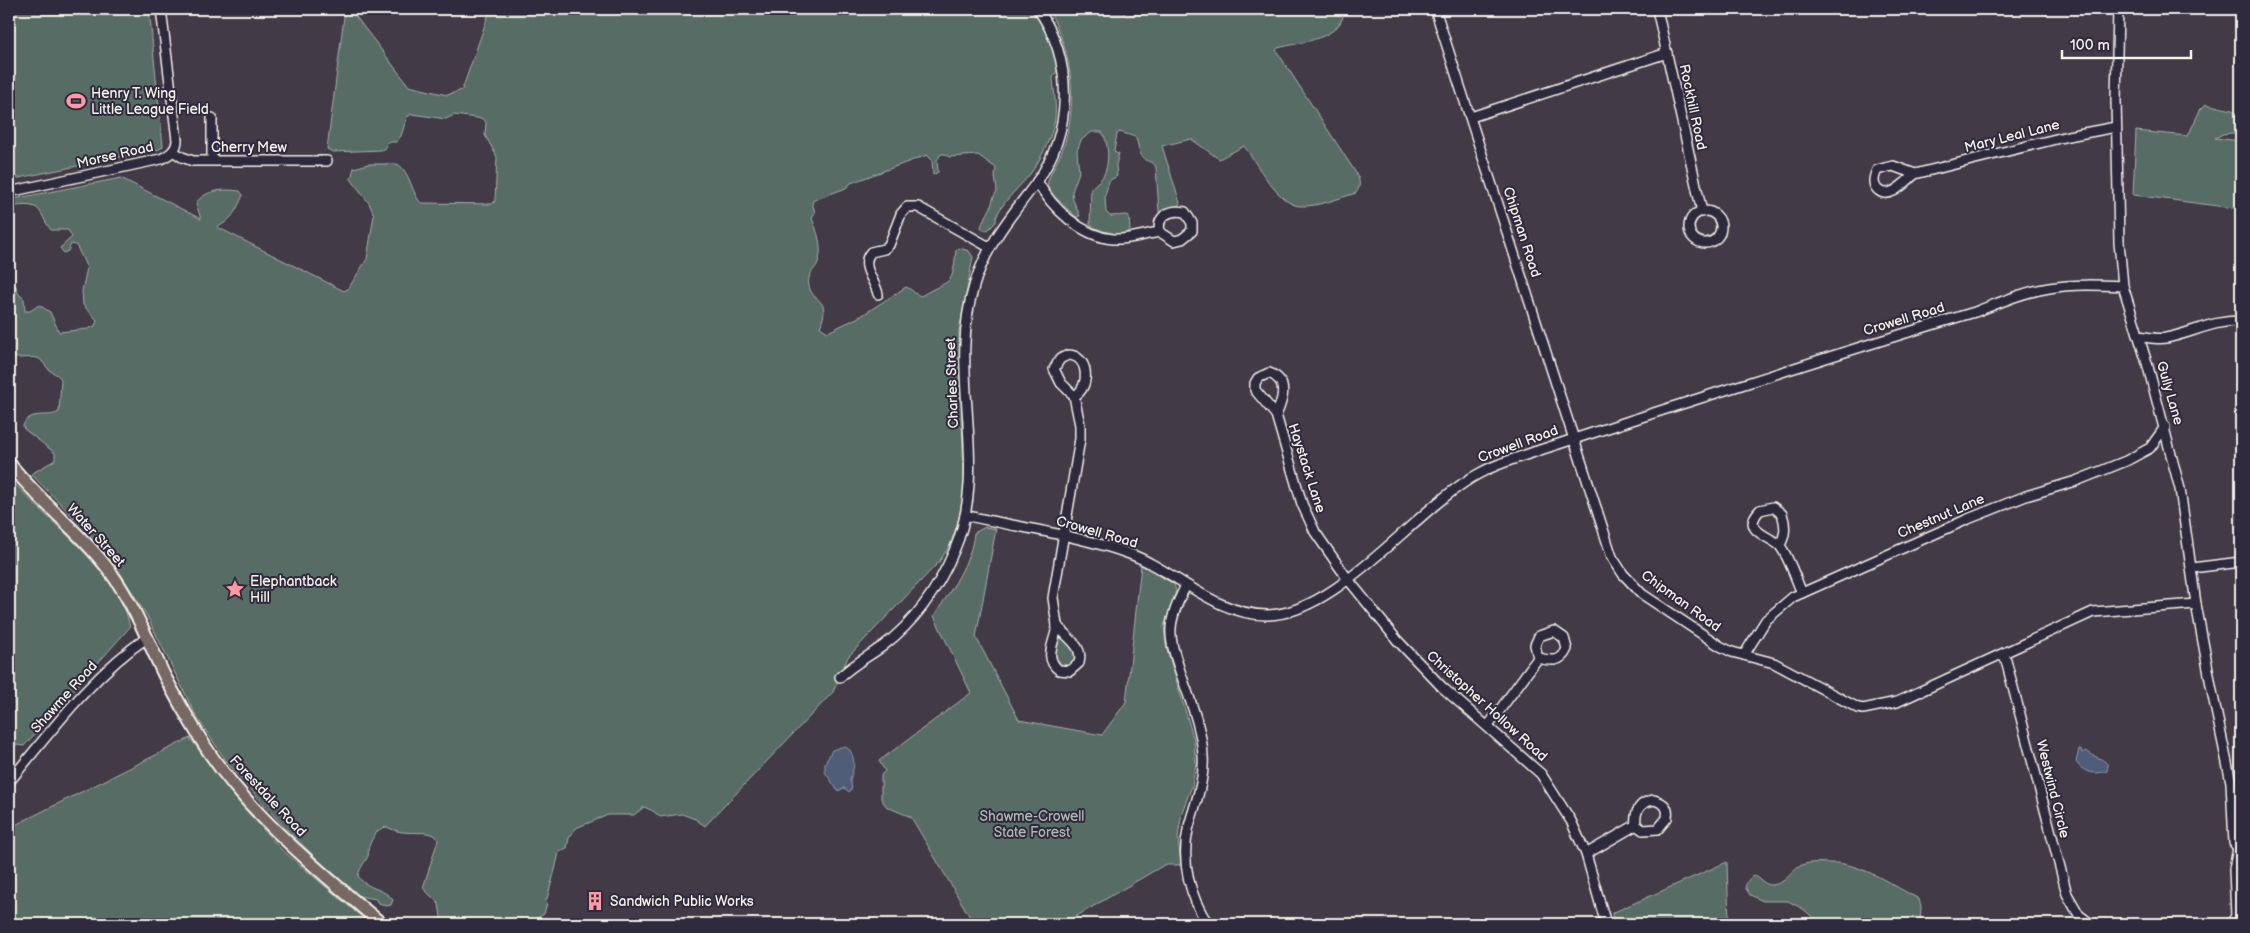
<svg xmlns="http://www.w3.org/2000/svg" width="2250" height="933" font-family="'Balsamiq Sans',sans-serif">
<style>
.green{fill:#596c66;stroke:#a6aea7}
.water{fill:#505d79;stroke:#9298a5}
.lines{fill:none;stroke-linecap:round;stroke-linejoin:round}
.minor-casing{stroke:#f4f1e8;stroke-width:12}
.major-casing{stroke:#f4f1e8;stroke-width:15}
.minor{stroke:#2f2a3d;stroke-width:9}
.major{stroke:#776864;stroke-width:11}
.labels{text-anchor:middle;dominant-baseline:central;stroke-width:4;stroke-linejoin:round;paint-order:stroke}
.poi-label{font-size:14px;fill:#f4f1e8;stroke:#2f2a3d;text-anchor:start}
.street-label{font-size:14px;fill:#f4f1e8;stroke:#2f2a3d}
.park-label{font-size:14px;fill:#aeb5ae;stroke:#2f2a3d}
</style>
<rect width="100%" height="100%" fill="#423a47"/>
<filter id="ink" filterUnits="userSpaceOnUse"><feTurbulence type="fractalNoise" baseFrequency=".02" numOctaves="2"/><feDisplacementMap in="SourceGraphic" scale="10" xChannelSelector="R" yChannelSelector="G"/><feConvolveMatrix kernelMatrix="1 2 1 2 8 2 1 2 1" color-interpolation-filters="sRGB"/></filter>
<g filter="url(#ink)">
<g class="green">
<path d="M9,9H149L163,146L160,149L9,180Z"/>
<path d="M345,9H350L409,86L447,95L462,90L488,16L492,12L513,9H1035L1052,43L1059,67L1053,78C1054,94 1058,112 1053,128C1049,142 1041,158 1033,170C1024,184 995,207 996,222L988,230H983L981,227C983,220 986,217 989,211C993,204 991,200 997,191L995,177L996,168L978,155L949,157L945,154H941L937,160L938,172L933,175L932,160L927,155L851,183L846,188L814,200L812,203L815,212L812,219C818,232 824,251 817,265C812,272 807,276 809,286C813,304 832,297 820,327L828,332L861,316L906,287C912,289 914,294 921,296C952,277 952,289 956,250L960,248L969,251L973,257L959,332L964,480L963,499L957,525L950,545L939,562L848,657L833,692L705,826L695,819L682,814L660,817L653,811L644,807L634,815H608L576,828L569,838L567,848L559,852C556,869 551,883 547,899L545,900L547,903L544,914L536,919L543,924H442L439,904L423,888L438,840L435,835C418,829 405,837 387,827C377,828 373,837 369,846C367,850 370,854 367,858C363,865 360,868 358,876C365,889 385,888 393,900L391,905L386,906L377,902L376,899L357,896L340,881L285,828L229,765L196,716L147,616L114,563L91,535L31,474L55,460V453L24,429L23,426C29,409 47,419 59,412L61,380C59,374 54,374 49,370C46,367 44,363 41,360C34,354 19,361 9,356V311L13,309L9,302V286H16L18,293L24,299L25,311H30L39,305L50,312L59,332L88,329L95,326L97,320L83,305L82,291L87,268L76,245L71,244L68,251L64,253L60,248L72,237L68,230H51C38,213 44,203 17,206L12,202L13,199L121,178L201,219L196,203C206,189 225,189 240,191L243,195C237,209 231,222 217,227L344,291L348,289L367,259L374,215L369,203L351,179L354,168L368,164H397C409,169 412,194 421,203L492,204L495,201L497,157L485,135L486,123L484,119L454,115L446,119L412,114L407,117L401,136L396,142H387L386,148L382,150L332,152L327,149Z"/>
<path d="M1048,9H1121L1126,16L1179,9H1344C1344,39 1301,42 1278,48L1276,50L1356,173C1360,181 1361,186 1356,193C1339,198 1318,207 1300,206C1278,205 1256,162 1244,146L1219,159L1191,139L1162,146L1180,203L1177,207L1162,214L1159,212L1156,167L1153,163C1136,158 1141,148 1135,137L1120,132L1117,134L1114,151L1117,154L1119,153L1116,165L1117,176L1109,181L1105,196L1106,212L1110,216L1127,215L1129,216L1130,231C1120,238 1100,231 1090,225L1091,188C1095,184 1101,180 1103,176C1110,165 1109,142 1102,132H1092L1081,140L1077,151L1079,172L1072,192L1073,200L1080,216L1076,217L1053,195L1047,184C1051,170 1060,159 1064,145C1079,100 1071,49 1048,9Z"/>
<path d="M2206,104L2232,110L2241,116V132L2223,134L2215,138L2241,141V209L2133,195L2136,131L2188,136L2200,110Z"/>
<path d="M9,476C46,524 118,565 130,627L24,746L9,744Z"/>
<path d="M985,527L996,529L976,637L1019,720L1102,735L1126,702L1141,565L1174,584L1176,591L1164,626L1166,646L1194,740L1196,764L1192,786L1182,812L1178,837L1181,865H1164L1063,924H974L911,817L887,807L881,799V775L885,771L879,761L971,693L934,616C949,593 972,561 974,533Z"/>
<path d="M1058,637C1067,639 1075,650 1077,660L1071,666L1061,668L1054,658Z"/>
<path d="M190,738L236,799L281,849L370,924H9V828Z"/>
<path d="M1727,862L1729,924H1613L1612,913Z"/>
<path d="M1839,863C1869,868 1892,885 1919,899L1921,906L1920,924H1821L1803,909L1788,901H1763L1750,895L1745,887C1754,864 1760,885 1771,885C1786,884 1790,872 1800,866C1810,860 1828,864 1839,863Z"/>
</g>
<g class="water">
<path d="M844,746L850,750C857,764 853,768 850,780L852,788L849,792L844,788L838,791L825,772V764L832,750Z"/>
<path d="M2079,749H2081L2082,753L2087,751C2094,758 2102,757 2108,765L2107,771C2095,775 2083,773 2076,762Z"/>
</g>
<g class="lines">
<g class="minor-casing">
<g id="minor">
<path d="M1435,9L1612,557L1623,574L1642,594L1720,646L1732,652L1774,663L1858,708L1863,709L1897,702L2093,612L2196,604"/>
<path d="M1657,9L1702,212"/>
<path d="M2118,9L2116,100L2119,242L2123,286L2147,363L2180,489L2196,604L2213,696L2231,782L2234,843L2238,848L2241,847"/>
<path d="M1471,117L1667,53"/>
<path d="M212,118V160"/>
<path d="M173,151L182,157L193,161H327"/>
<path d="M1893,166L1915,174C1906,181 1889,202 1877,189C1872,183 1874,177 1877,170Z"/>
<path d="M1915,174L2068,136L2116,127"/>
<path d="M1037,181C1052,208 1081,236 1113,239C1129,240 1144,234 1160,232C1156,216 1170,209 1185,212L1192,223V231L1182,239L1174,241L1160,232"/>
<path d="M9,192L161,159C169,155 177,150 177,140L161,9"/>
<circle cx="1705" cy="227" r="16"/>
<path d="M878,294C875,280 859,265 871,252L884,249L889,245L901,214L907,207H918L989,247"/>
<path d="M2139,336C2147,337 2158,340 2166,338C2192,333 2214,320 2241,321"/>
<path d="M1068,355C1089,355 1091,388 1074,396L1061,383L1054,369L1060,359Z"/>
<path d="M1276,415C1283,400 1289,380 1269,373L1258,378L1255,383V390L1276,415L1302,504L1315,532L1347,578L1397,640L1442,687L1541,774L1571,821L1586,854L1606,924"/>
<path d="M965,515C1019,528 1074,534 1127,553C1174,569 1214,615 1267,615C1339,614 1417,506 1480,473C1498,463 1518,458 1537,451C1579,437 1621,424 1663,410C1767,377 1870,343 1975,312C1999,303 2023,292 2049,288C2073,284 2098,285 2123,286"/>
<path d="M1780,545C1786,534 1786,525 1782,514L1773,507L1760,510C1739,532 1772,536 1780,546C1789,557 1796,580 1802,593"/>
<path d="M2192,568L2241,562"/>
<path d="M1186,585C1180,598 1172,613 1171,628C1170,642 1175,655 1179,668C1188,696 1202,727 1203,756C1205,782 1194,806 1188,830C1181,863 1190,897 1208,924"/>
<path d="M1057,625L1053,598L1080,439V425L1074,396"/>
<path d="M1057,625C1066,638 1084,645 1079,663L1070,671L1059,670C1042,657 1056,641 1057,625Z"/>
<path d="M2004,653L2067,894L2079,915L2091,924"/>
<path d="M1744,655L1766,620L1793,597L1968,519L2026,496L2076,481L2126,461L2150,448L2165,427"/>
<path d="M840,677C852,665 869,656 883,646C916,621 938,589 954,551C991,466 947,374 974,286C986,245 1011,216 1036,183C1073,132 1074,61 1038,9"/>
<path d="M1488,726L1538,658L1535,645L1539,636L1554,631L1564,638L1567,649C1561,663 1551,661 1538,658"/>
<path d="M9,782C51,731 93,674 148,637"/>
<path d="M1654,800C1664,803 1669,807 1667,818L1658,829L1643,830L1636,825C1634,811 1640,802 1654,800Z"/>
<path d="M1586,854L1636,825"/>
<path d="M2231,924L2236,916L2234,869L2238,848"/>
</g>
</g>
<g class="major-casing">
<path id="major" d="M9,463C42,505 86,536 116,580C136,610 149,643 164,675C175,696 187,717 200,738C243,810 318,870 382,924"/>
</g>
<use href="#minor" class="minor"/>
<use href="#major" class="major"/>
</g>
</g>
<defs>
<g id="stadium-bare" transform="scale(1.5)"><path d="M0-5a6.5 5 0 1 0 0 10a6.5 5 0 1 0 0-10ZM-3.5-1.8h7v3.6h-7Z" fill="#ff9aa2" stroke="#2f2a3d" stroke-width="2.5" paint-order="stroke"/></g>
<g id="sight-bare" transform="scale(1.5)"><path d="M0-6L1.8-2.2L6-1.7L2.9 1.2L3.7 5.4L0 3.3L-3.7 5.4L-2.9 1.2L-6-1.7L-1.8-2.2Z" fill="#ff9aa2" stroke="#2f2a3d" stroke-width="2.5" paint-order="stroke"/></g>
<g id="building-bare" transform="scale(1.5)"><path d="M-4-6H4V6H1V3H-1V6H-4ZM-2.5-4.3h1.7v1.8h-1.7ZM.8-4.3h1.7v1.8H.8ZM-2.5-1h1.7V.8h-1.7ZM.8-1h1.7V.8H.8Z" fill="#ff9aa2" stroke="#2f2a3d" stroke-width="2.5" paint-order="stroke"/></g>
</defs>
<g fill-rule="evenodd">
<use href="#stadium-bare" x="76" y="101"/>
<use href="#sight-bare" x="235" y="589"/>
<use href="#building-bare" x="595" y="901"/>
</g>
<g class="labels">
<g class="poi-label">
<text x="91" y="93">Henry T. Wing<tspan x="91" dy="16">Little League Field</tspan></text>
<text x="250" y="581">Elephantback<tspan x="250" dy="16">Hill</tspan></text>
<text x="610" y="901">Sandwich Public Works</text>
</g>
<g class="street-label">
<text transform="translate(1693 107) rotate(78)">Rockhill Road</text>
<text transform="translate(2012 136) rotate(-14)">Mary Leal Lane</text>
<text x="249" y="147">Cherry Mew</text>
<text transform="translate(115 155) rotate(-13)">Morse Road</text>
<text transform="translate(1522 232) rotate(72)">Chipman Road</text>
<text transform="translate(1904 319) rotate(-17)">Crowell Road</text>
<text transform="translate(952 383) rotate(-92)">Charles Street</text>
<text transform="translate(2170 393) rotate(74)">Gully Lane</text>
<text transform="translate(1518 444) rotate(-20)">Crowell Road</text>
<text transform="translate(1307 468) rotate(72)">Haystack Lane</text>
<text transform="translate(1941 516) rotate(-23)">Chestnut Lane</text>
<text transform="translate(1097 532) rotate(16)">Crowell Road</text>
<text transform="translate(96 535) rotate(48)">Water Street</text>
<text transform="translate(1681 601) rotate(36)">Chipman Road</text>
<text transform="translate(64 697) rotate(-48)">Shawme Road</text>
<text transform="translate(1487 706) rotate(42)">Christopher Hollow Road</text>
<text transform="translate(2053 789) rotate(76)">Westwind Circle</text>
<text transform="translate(268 796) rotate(47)">Forestdale Road</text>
</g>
<g class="park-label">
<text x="1032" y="816">Shawme-Crowell<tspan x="1032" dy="16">State Forest</tspan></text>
</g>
</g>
<rect width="2250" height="933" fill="none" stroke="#2f2a3d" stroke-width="30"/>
<rect x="15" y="15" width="2220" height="903" fill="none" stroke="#f4f1e8" stroke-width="2" filter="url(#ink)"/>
<path d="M2062 50v8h129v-8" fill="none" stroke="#f4f1e8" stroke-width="2.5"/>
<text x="2070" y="50" font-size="15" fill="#f4f1e8" stroke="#2f2a3d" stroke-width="4" paint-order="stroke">100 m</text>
</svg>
